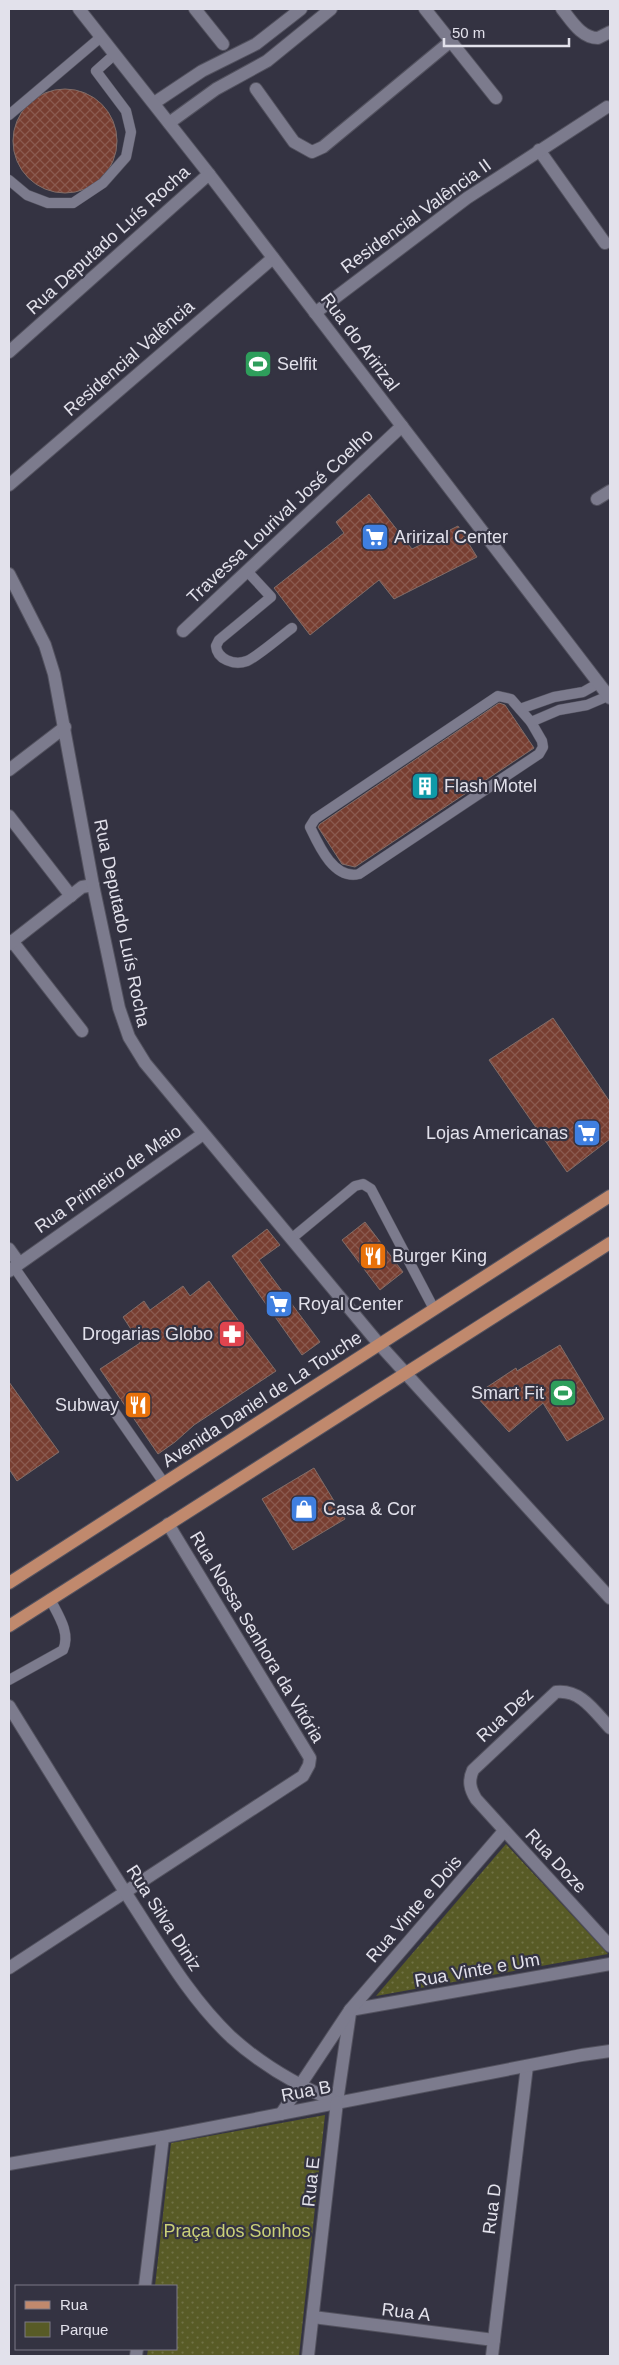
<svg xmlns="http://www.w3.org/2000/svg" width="619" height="2365" font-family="Arial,sans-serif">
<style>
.green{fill:url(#green-dots)}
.building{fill:url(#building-cross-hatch);stroke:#816d68}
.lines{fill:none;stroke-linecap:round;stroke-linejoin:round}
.lane-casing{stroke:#53525f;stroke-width:11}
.street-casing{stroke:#53525f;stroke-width:14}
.secondary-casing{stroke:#53525f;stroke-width:14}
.primary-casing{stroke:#53525f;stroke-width:14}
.lane{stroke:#7c7b8d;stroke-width:10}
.street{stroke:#7c7b8d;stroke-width:12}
.secondary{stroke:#7c7b8d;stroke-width:12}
.primary{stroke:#c0896d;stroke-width:12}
.labels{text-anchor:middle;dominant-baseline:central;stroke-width:4.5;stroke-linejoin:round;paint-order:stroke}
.street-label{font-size:18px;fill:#e2e1eb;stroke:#343342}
.poi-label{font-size:18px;fill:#e2e1eb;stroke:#343342;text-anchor:start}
.park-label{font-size:18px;fill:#cad078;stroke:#343342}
</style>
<defs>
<pattern id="green-dots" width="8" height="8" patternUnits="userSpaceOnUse" patternTransform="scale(1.25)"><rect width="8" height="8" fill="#585b26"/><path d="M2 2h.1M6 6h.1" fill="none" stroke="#707246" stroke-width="1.8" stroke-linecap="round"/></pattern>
<pattern id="building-cross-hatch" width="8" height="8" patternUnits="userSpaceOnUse" patternTransform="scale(1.25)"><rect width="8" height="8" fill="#773e31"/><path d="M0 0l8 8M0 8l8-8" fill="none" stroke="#8a5a4f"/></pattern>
</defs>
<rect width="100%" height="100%" fill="#343342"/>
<g class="green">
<path d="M506,1844L608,1954L376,1996Z"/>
<path d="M325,2115L299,2356H147L148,2349H176V2286H155L171,2143Z"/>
</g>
<g class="building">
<circle cx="65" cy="141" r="52"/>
<path d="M369,494L412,549L458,526L477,557L394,599L379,580L310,635L274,588L344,533L336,522Z"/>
<path d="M499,703L505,705L534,748L355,867L342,864L318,827L320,824Z"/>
<path d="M553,1018L610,1102V1139L567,1172L489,1060Z"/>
<path d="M365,1222L403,1272L380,1290L342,1240Z"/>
<path d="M267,1229L280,1245L259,1260L320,1342L302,1355L232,1256Z"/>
<path d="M209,1281L276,1371L194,1425L175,1442L158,1454L100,1369L140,1343L123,1317L144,1301L150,1310L183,1286L190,1296Z"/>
<path d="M560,1345L604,1419L567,1441L543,1403L509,1432L475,1395L516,1368L517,1371Z"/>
<path d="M9,1382L59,1452L17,1481L9,1469Z"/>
<path d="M314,1468L345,1519L293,1550L262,1499Z"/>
</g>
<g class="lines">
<g class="lane-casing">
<g id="lane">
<path d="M9,115L101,37"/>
<path d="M9,180L27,195L48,203H73L103,183L126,157L131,132L126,111L96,71L115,54"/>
<path d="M247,571L271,597L219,640L216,646C217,659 234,666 247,661C257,657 281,636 292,628"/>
<path d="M498,696L511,699L531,722L542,741L543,747L539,754L359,874C334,880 319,846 310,827L315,819Z"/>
<path d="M520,709L554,697L583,692L599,683"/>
<path d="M531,722L559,710L587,705L608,696"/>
<path d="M291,1239L355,1186L363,1184L371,1189L434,1309"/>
<path d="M14,1267L164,1483"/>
<path d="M9,1680L63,1650C71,1633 58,1615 50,1599"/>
</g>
</g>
<g class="street-casing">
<g id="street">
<path d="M195,9L223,44"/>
<path d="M425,9L496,98"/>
<path d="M562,9C571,20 581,38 598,38L610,32"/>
<path d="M256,89L294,142L312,152L323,147L451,41"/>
<path d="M154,103L202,71L256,44L301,9"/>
<path d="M169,123L216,89L267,61L331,9"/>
<path d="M539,150L605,243"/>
<path d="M315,313L467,198L607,107"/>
<path d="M9,485L273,258"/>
<path d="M597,499L610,491"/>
<path d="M183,631L402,426"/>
<path d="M9,770L65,727"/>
<path d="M9,816L71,896"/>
<path d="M12,941L82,1031"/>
<path d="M9,944L82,887L93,885"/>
<path d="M9,1249L19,1263"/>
<path d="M9,1271L203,1134"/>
<path d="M610,1728C595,1712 581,1689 556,1692L473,1770C468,1781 470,1789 476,1799L610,1946"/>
<path d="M9,1968L303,1776L309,1765L310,1758L168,1524"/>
<path d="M350,2010L610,1964"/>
<path d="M337,2102L350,2013"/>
<path d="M281,2114L350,2010L504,1831"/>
<path d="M145,2286L163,2137"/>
<path d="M313,2317L494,2340"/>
<path d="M136,2356L137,2349"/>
<path d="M492,2356L527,2066"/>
</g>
</g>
<g class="secondary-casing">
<g id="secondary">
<path d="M79,9L209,174L610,698"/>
<path d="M9,352L209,174"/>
<path d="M9,574L45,645L54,674L93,885L119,1008L129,1037L145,1063L379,1344L610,1598"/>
<path d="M9,1706C51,1774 93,1842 136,1909C165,1954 192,2000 231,2037C263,2066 298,2086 337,2102"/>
<path d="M9,2164L163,2137L582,2055L610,2051"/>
<path d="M308,2356L337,2102"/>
</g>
</g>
<g class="primary-casing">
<g id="primary">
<path d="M9,1583L610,1196"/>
<path d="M9,1626L610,1243"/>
</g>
</g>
<use href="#lane" class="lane"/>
<use href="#street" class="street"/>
<use href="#secondary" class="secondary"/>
<use href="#primary" class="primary"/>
</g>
<defs>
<g id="stadium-square" transform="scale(1.4375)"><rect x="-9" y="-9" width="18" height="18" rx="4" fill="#2e9e5b" stroke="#343342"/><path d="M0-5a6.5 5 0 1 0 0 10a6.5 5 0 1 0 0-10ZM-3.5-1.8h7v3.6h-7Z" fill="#fff"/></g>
<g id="supermarket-square" transform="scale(1.4375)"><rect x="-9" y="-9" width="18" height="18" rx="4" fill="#3f7fe0" stroke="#343342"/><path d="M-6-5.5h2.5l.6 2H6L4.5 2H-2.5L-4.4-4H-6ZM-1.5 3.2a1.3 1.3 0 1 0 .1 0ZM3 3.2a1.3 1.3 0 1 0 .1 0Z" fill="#fff"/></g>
<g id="building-square" transform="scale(1.4375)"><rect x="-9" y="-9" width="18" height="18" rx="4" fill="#0f9aa8" stroke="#343342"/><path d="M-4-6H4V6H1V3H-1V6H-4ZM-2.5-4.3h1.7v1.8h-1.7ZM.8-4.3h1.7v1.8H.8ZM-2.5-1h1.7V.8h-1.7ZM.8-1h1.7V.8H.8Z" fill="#fff"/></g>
<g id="restaurant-square" transform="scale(1.4375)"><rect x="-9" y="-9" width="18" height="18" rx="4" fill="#e8710a" stroke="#343342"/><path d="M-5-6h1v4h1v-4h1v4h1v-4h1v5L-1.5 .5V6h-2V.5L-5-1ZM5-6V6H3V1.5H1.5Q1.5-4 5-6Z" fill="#fff"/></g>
<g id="pharmacy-square" transform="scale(1.4375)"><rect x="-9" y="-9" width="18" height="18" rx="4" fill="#e0444e" stroke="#343342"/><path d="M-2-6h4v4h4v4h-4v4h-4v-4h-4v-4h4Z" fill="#fff"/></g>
<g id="shop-square" transform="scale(1.4375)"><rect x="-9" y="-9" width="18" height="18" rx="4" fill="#3f7fe0" stroke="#343342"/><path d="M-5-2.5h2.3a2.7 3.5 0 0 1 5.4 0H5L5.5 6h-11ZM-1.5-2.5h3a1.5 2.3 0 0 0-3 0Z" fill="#fff"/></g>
</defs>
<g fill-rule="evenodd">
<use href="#stadium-square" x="258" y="364"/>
<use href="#supermarket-square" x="375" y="537"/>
<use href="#building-square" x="425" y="786"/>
<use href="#supermarket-square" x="587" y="1133"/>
<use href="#restaurant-square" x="373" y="1256"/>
<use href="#supermarket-square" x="279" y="1304"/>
<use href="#pharmacy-square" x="232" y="1334"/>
<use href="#stadium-square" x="563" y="1393"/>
<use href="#restaurant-square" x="138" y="1405"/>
<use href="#shop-square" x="304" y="1509"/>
</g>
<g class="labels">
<g class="street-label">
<text transform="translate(416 216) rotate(-36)">Residencial Valência II</text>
<text transform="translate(108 240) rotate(-42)">Rua Deputado Luís Rocha</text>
<text transform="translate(360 342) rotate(53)">Rua do Aririzal</text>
<text transform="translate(129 358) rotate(-41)">Residencial Valência</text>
<text transform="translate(280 516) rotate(-43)">Travessa Lourival José Coelho</text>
<text transform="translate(122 923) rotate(78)">Rua Deputado Luís Rocha</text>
<text transform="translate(108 1179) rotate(-35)">Rua Primeiro de Maio</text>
<text transform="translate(262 1399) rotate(-33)">Avenida Daniel de La Touche</text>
<text transform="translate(257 1637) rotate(59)">Rua Nossa Senhora da Vitória</text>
<text transform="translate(505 1715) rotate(-43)">Rua Dez</text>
<text transform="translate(556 1861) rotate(47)">Rua Doze</text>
<text transform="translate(414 1909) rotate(-49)">Rua Vinte e Dois</text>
<text transform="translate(164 1918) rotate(57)">Rua Silva Diniz</text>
<text transform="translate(477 1970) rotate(-10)">Rua Vinte e Um</text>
<text transform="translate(306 2091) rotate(-11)">Rua B</text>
<text transform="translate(311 2182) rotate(-84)">Rua E</text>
<text transform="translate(492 2209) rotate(-83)">Rua D</text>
<text transform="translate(406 2312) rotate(7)">Rua A</text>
</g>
<g class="poi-label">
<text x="277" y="364">Selfit</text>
<text x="394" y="537">Aririzal Center</text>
<text x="444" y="786">Flash Motel</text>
<text x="568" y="1133" text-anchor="end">Lojas Americanas</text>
<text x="392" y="1256">Burger King</text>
<text x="298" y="1304">Royal Center</text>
<text x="213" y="1334" text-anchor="end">Drogarias Globo</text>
<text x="544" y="1393" text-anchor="end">Smart Fit</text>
<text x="119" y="1405" text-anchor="end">Subway</text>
<text x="323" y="1509">Casa &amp; Cor</text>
</g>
<g class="park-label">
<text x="237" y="2231">Praça dos Sonhos</text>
</g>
</g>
<rect width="619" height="2365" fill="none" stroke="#e2e1eb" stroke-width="20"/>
<rect x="15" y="2285" width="162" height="65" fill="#343342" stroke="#7a7986"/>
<rect x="25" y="2301" width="25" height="8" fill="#c0896d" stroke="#7a7986"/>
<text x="60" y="2310" font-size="15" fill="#e2e1eb">Rua</text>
<rect x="25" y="2322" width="25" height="15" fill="#585b26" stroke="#7a7986"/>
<text x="60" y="2335" font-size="15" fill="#e2e1eb">Parque</text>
<path d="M444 38v8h125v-8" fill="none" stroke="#e2e1eb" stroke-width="2.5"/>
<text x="452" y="38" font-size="15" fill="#e2e1eb" stroke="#343342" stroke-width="4" paint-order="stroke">50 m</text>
</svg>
